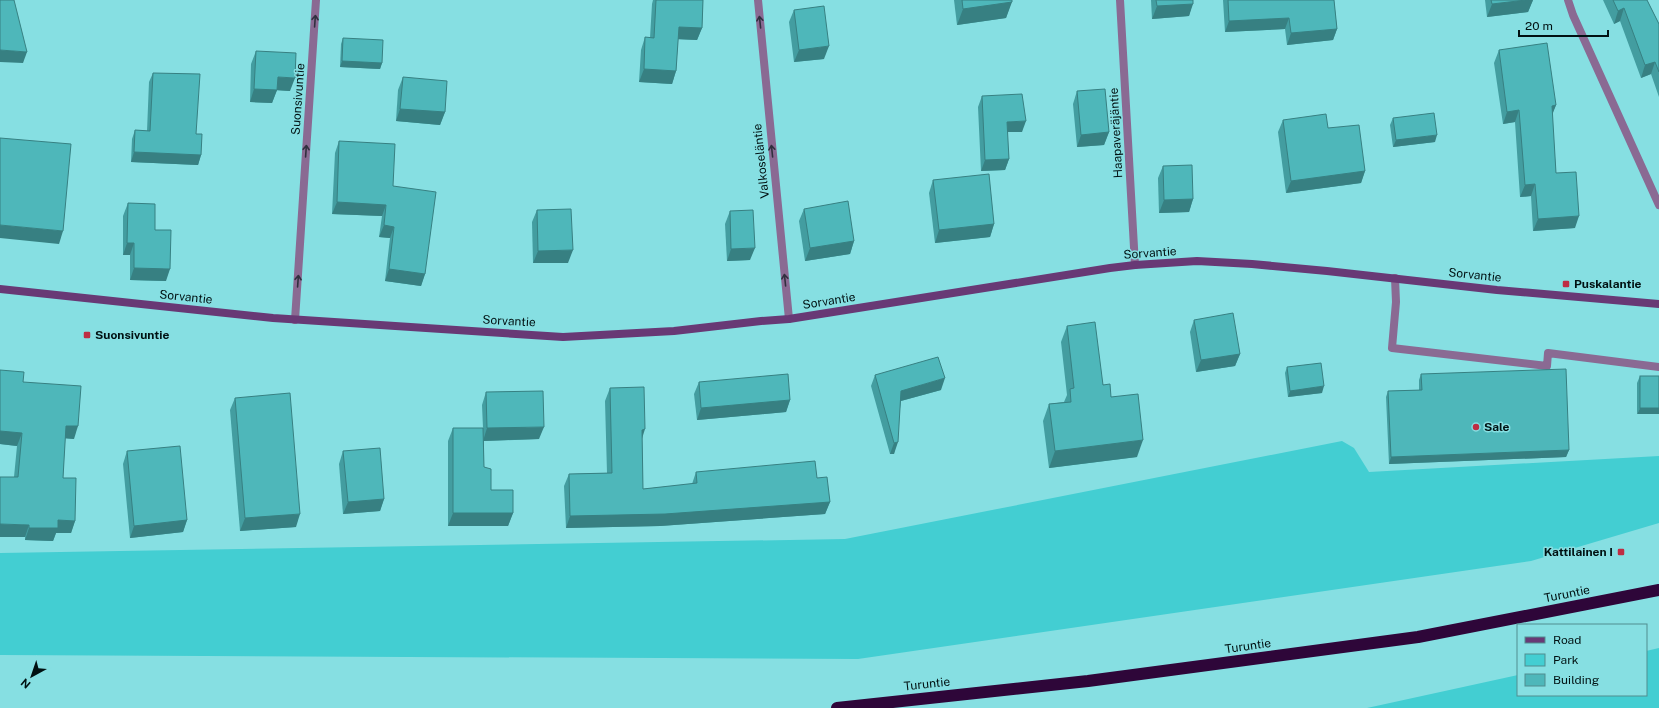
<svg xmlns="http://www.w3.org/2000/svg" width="1659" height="708" font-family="'Public Sans',sans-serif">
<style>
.green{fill:#43ced2}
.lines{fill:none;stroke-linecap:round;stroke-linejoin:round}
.lane{stroke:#8a6a93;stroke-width:8}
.street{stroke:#8a6a93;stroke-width:8}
.secondary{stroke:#683975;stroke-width:8}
.highway{stroke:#2e0639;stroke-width:12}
.wall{fill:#439da0}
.shaded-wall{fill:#378082}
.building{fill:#4eb7ba;stroke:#378082}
.oneway{stroke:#30303f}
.poi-dot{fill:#be2d43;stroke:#86dfe2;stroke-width:1.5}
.labels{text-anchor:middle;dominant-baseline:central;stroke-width:3;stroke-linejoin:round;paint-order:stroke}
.street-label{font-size:12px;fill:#001112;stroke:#86dfe2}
.poi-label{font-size:12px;font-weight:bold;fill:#001112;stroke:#86dfe2;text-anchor:start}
</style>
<rect width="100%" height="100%" fill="#86dfe2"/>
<g class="green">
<path d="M1342,441L1354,448L1369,472L1659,456V523L1531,561L858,659L0,655V553L845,539Z"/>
<path d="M1659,648V708H1367L1518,675V695H1646V651Z"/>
</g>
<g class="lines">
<path class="lane" d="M1395,278L1396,302L1392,348L1547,366L1548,353L1659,367"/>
<g class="street">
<path d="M758,0L789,319"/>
<path d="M1120,0L1135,265"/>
<path d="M1568,0L1573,15L1659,205"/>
<path d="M295,320L316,0"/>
</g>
<path class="secondary" d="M0,289L273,318L563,337L674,331L761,321L789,319L1110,268L1135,265L1197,261L1252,264L1327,271L1497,290L1659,304"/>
<path class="highway" d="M837,708L1088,681L1418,637L1659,590"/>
</g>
<g class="wall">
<path d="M653,0H703L702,28L697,40L678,39L676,71L672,84L639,82L641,50L645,37L650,38L652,4Z"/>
<path d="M954,0H1012L1006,18L957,25Z"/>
<path d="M1151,0H1193L1189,16L1152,19Z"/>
<path d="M1223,0H1334L1337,29L1333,40L1287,45L1285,29L1225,32Z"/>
<path d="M1485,0H1533L1528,12L1487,17Z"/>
<path d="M1603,0H1647L1659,24V97L1651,74L1641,78L1620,21L1614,24Z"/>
<path d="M794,10L824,59L794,62L789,22Z"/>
<path d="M343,38L382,63L380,69L340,67L341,44Z"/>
<path d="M1499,50L1556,105L1552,114L1556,173L1575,228L1533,231L1531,196L1520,197L1515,122L1503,124L1494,63Z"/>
<path d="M256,51L290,91L277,90L272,103L250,102L251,64Z"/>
<path d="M153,73L196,134L201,155L198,165L131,162L132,139L135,130L147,131L149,82Z"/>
<path d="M403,77L445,112L440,125L396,121L398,90Z"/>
<path d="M1077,91L1109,132L1104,145L1077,147L1073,104Z"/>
<path d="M982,96L1022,132H1007L1009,159L1005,170L981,171L978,107Z"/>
<path d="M1393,118L1435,142L1393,147L1390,125Z"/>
<path d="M1283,120L1328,128L1365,171L1361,183L1286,193L1278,132Z"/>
<path d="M339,141L393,186L425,274L421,286L385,281L390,238L379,237L382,216L332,214L335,153Z"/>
<path d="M1163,166L1193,199L1189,212L1159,213L1158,178Z"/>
<path d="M933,180L994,224L990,237L935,243L929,193Z"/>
<path d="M128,203L155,230L166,281L130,280V255H123V216Z"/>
<path d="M804,209L854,241L850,254L805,261L799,221Z"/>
<path d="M537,210L568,263H533L532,222Z"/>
<path d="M730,211L750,260L727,261L725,224Z"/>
<path d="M1194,320L1240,354L1235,366L1196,372L1190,332Z"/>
<path d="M1067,326L1111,397L1137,457L1049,468L1043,421L1049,404L1064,402L1067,395L1061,342Z"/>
<path d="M1287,367L1322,393L1288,397L1285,373Z"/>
<path d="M0,370L23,382L74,439L65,438L63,478L75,521L71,533H56L53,541L25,540V537L14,477L17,446L0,444Z"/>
<path d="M1421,374L1569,450L1566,457L1389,464L1386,397L1388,391L1419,390V380Z"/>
<path d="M875,375L941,390L901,401L894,454H890L871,386Z"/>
<path d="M1640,376H1659L1637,414V383Z"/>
<path d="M699,382L790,400L786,412L697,420L694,394Z"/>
<path d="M610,388L642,439L643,489L692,484L696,472L817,478L830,502L825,514L660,526L566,528L564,486L569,474L607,473L605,401Z"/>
<path d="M486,392L539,439L484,441V467L491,490L513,513L508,526H448V441L453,428H483L482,405Z"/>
<path d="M235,398L296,527L240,531L230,410Z"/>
<path d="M127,451L187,520L183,532L130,538L123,464Z"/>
<path d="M343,451L384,499L380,511L343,514L339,464Z"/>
</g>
<g class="shaded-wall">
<path d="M1526,0H1533L1528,12L1487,17L1492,4Z"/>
<path d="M1012,2L1006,18L957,25L963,9Z"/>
<path d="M1193,4L1189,16L1152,19L1157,6Z"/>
<path d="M1624,8L1620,21L1614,24L1618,11Z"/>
<path d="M1289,18L1285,29L1225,32L1229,21Z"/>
<path d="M679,27L702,28L697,40L674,39Z"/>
<path d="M1337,29L1333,40L1287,45L1291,33Z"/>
<path d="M829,46L824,59L794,62L799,50Z"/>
<path d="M0,50L27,52L23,63L0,62Z"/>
<path d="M342,61L382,63L380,69L340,67Z"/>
<path d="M1655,62L1651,74L1641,78L1645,65Z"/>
<path d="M644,69L676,71L672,84L639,82Z"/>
<path d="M278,77L295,78L290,91L273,90Z"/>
<path d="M254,89L277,90L272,103L250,102Z"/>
<path d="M1556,105L1551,118L1552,106Z"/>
<path d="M400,109L445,112L440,125L396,121Z"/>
<path d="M1519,110L1515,122L1503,124L1507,112Z"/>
<path d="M1026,121L1022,132H1003L1007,122Z"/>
<path d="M1109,132L1104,145L1077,147L1081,135Z"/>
<path d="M1437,135L1435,142L1393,147L1396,140Z"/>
<path d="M134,152L201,155L198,165L131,162Z"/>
<path d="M1009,159L1005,170L981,171L985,160Z"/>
<path d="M1365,171L1361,183L1286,193L1291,181Z"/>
<path d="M1535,184L1531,196L1520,197L1525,185Z"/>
<path d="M1193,199L1189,212L1159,213L1164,200Z"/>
<path d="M337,202L386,205L382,216L332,214Z"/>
<path d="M1579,216L1575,228L1533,231L1538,219Z"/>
<path d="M994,224L990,237L935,243L939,230Z"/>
<path d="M0,225L63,231L59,244L0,238Z"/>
<path d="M384,225L394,227L390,238L379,237Z"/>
<path d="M854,241L850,254L805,261L810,248Z"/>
<path d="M127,243H134L130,255H123Z"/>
<path d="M755,248L750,260L727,261L731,249Z"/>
<path d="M573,250L568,263H533L538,251Z"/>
<path d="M134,268L170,269L166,281L130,280Z"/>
<path d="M389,269L425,274L421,286L385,281Z"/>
<path d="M1240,354L1235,366L1196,372L1201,360Z"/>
<path d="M945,378L941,390L897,402L901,391Z"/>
<path d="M1324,386L1322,393L1288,397L1290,391Z"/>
<path d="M790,400L786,412L697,420L701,408Z"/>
<path d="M1640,408H1659V414H1637Z"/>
<path d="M66,426H78L74,439L61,438Z"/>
<path d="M544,427L539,439L483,441L487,428Z"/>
<path d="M645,429L641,442L642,430Z"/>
<path d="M0,431L22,433L17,446L0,444Z"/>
<path d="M1143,440L1137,457L1049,468L1055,451Z"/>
<path d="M898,442L894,454H890L894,443Z"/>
<path d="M1569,450L1566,457L1389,464L1391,457Z"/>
<path d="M384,499L380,511L343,514L348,502Z"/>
<path d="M830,502L825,514L660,526L566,528L570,516Z"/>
<path d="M453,513H513L508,526H448Z"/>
<path d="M300,514L296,527L240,531L245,518Z"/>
<path d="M58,520L75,521L71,533H56L53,541L25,540L29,528Z"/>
<path d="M187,520L183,532L130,538L134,526Z"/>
<path d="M0,524L29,525L25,537H0Z"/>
</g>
<g class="building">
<path d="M0,0H14L27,52L0,50Z"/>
<path d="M656,0H703L702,28L679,27L676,71L644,69L645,37L654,38Z"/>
<path d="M962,0H1012V2L963,9Z"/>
<path d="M1156,0H1193V4L1157,6Z"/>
<path d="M1228,0H1334L1337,29L1291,33L1289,18L1229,21Z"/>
<path d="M1491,0H1526L1492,4Z"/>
<path d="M1613,0H1647L1659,24V72L1655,62L1645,65L1624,8L1618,11Z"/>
<path d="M824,6L829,46L799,50L794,10Z"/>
<path d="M343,38L383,40L382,63L342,61Z"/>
<path d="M1547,43L1556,105L1552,106L1556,173L1576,172L1579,216L1538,219L1535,184L1525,185L1519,110L1507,112L1499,50Z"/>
<path d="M256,51L296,53L295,78L278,77L277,90L254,89Z"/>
<path d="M153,73L200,74L196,134H202L201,155L134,152L135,130L150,131Z"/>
<path d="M403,77L447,81L445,112L400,109Z"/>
<path d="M1105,89L1109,132L1081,135L1077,91Z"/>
<path d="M1022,94L1026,121L1007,122L1009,159L985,160L982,96Z"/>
<path d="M1434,113L1437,135L1396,140L1393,118Z"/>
<path d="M1326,114L1328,128L1359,125L1365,171L1291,181L1283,120Z"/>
<path d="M0,138L71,144L63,231L0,225Z"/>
<path d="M339,141L395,144L393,186L436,192L425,274L389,269L394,227L384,225L386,205L337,202Z"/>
<path d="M1192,165L1193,199L1164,200L1163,166Z"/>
<path d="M989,174L994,224L939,230L933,180Z"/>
<path d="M848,201L854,241L810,248L804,209Z"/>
<path d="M128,203L155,204V230H171L170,269L134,268V243H127Z"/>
<path d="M571,209L573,250L538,251L537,210Z"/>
<path d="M753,210L755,248L731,249L730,211Z"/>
<path d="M1233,313L1240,354L1201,360L1194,320Z"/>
<path d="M1095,322L1103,385L1110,384L1111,397L1138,394L1143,440L1055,451L1049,404L1071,402L1070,389L1074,388L1067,326Z"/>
<path d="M938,357L945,378L901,391L898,442L894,443L875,375Z"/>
<path d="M1321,363L1324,386L1290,391L1287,367Z"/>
<path d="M1566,369L1569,450L1391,457L1388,391L1422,390L1421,374Z"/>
<path d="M0,370L24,372L23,382L81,386L78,426H66L63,478H76L75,521L58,520V528H29V525L0,524V477H18L22,433L0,431Z"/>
<path d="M788,374L790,400L701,408L699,382Z"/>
<rect x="1640" y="376" width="19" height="32"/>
<path d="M644,387L645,429L642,430L643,489L697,483L696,472L815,461L817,478L827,477L830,502L665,514L570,516L569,474L612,473L610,388Z"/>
<path d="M543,391L544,427L487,428L486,392Z"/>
<path d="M290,393L300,514L245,518L235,398Z"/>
<path d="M453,428H483L484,467L491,469V490H513V513H453Z"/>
<path d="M180,446L187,520L134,526L127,451Z"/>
<path d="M380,448L384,499L348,502L343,451Z"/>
</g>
<defs><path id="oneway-shaft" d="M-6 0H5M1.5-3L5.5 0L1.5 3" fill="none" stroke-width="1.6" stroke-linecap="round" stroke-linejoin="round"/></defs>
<g class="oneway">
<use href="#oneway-shaft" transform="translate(315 21) rotate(-86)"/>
<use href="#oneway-shaft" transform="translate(760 22) rotate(-96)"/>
<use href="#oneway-shaft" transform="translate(306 151) rotate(-86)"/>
<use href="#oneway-shaft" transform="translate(772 151) rotate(-96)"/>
<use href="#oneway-shaft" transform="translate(785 280) rotate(-96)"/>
<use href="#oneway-shaft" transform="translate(298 281) rotate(-86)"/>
</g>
<g class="poi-dot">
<rect x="1562" y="280" width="8" height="8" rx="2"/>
<rect x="83" y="331" width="8" height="8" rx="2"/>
<circle cx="1476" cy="427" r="4"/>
<rect x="1617" y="548" width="8" height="8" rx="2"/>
</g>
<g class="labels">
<g class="street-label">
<text transform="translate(298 99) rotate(-86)">Suonsivuntie</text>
<text transform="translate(1116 133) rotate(-93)">Haapaveräjäntie</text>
<text transform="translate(761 161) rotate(-96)">Valkoseläntie</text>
<text transform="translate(1150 253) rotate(-4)">Sorvantie</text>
<text transform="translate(1475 275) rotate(6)">Sorvantie</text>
<text transform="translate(186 297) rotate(6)">Sorvantie</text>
<text transform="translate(829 301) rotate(-9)">Sorvantie</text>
<text transform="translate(509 321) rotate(3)">Sorvantie</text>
<text transform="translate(1567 594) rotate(-11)">Turuntie</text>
<text transform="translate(1248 646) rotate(-8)">Turuntie</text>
<text transform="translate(927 684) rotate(-6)">Turuntie</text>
</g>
<g class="poi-label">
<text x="1574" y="284">Puskalantie</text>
<text x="95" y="335">Suonsivuntie</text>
<text x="1484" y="427">Sale</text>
<text x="1613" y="552" text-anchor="end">Kattilainen I</text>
</g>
</g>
<rect x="1517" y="624" width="130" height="72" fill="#86dfe2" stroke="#508d8f"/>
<rect x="1525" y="637" width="20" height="6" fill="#683975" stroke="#508d8f"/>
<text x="1553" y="644" font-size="12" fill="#001112">Road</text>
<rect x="1525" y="654" width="20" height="12" fill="#43ced2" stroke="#508d8f"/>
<text x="1553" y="664" font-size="12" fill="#001112">Park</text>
<rect x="1525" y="674" width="20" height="12" fill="#4eb7ba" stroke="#508d8f"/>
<text x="1553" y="684" font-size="12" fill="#001112">Building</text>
<g transform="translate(32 676) rotate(220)" stroke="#86dfe2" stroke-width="3" paint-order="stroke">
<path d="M0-3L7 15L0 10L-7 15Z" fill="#001112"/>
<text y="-6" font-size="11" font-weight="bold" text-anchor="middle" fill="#001112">N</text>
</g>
<path d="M1519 30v6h89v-6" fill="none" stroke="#001112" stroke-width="2"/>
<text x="1525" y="30" font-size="12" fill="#001112" stroke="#86dfe2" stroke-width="3" paint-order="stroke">20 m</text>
</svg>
